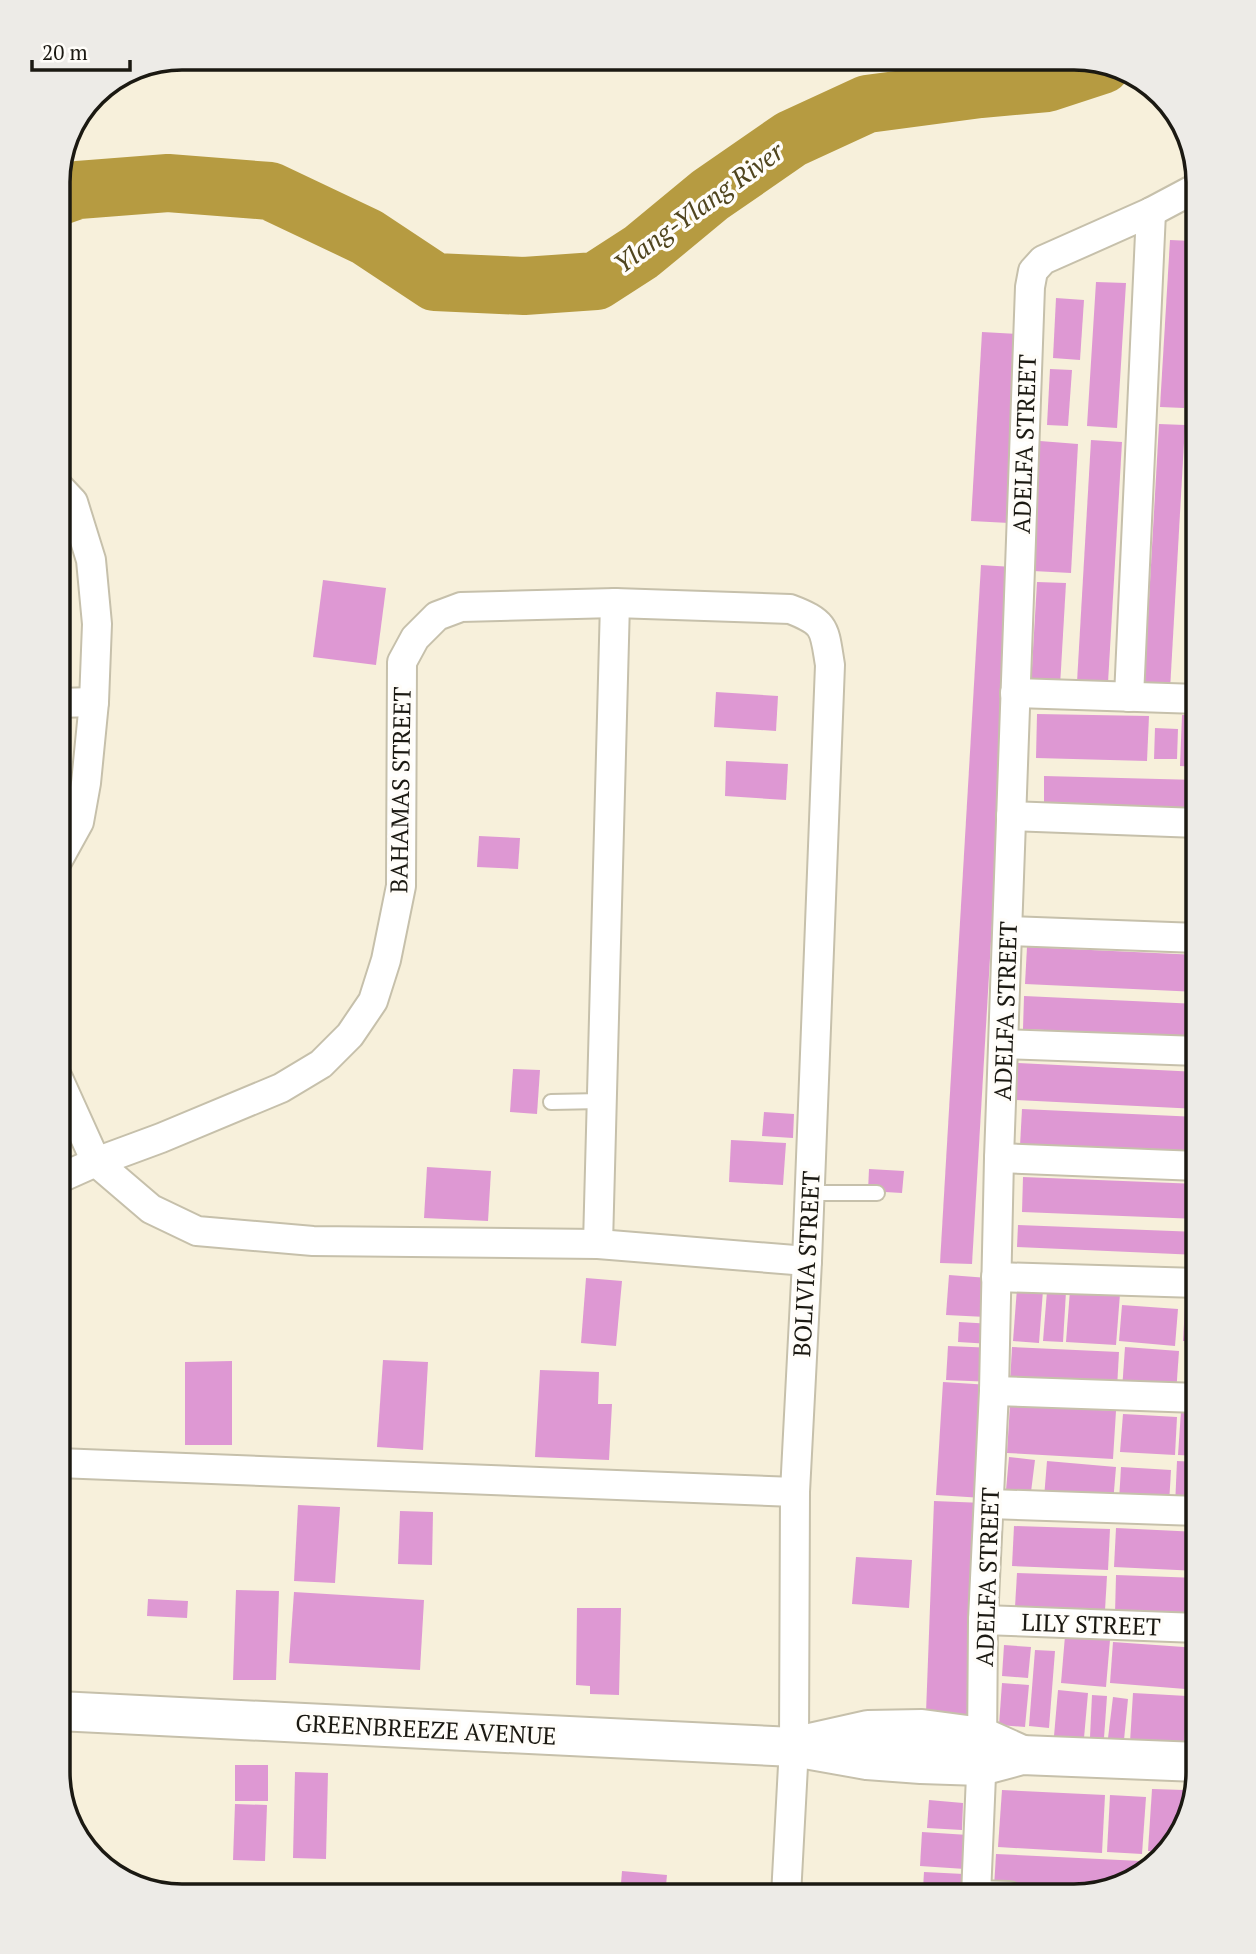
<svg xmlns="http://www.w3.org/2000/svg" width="1256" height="1954" font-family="'PT Serif',serif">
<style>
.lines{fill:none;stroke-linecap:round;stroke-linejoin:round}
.river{stroke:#b69b41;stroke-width:58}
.building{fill:#de98d3}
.lane-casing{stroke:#c6c0ab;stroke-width:18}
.street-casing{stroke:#c6c0ab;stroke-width:32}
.secondary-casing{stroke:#c6c0ab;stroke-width:42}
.lane{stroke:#fff;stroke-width:14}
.street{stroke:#fff;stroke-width:28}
.secondary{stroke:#fff;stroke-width:38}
.labels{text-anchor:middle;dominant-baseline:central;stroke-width:7;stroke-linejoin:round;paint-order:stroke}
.street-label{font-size:24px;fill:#1b1912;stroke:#fffdf9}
.water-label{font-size:26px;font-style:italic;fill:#50451f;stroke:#fffdf9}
.rim{fill:none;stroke:#1b1912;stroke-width:3.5}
</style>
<rect width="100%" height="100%" fill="#f7f0db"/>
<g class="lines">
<path class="river" d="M58,197L78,190L168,183L270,191L367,237L435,282L524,286L596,281L641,252L710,195L791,139L867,104L980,89L1047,83L1102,65"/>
</g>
<g class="building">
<path d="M1170,240L1193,241L1184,408L1160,407Z"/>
<path d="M1096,282L1126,283L1117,428L1087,426Z"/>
<path d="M1056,298L1084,300L1080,360L1053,358Z"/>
<path d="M982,332L1020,334L1009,523L971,521Z"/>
<path d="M1050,369L1072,370L1068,426L1047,425Z"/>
<path d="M1159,424L1185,425L1170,690L1144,688Z"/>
<path d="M1091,440L1122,442L1108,683L1077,682Z"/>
<path d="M1040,441L1078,444L1071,573L1033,571Z"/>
<path d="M981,565L1013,567L972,1264L940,1263Z"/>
<path d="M323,580L386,588L376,665L313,657Z"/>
<path d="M1037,582L1066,583L1060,686L1031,685Z"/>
<path d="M716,692L778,696L776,731L714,727Z"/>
<path d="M1037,714L1149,716L1147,761L1036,758Z"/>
<path d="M1182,715H1198V767L1180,766Z"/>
<path d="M1155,728L1178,729L1177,759H1154Z"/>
<path d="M726,761L788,764L786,800L725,796Z"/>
<path d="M1044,776L1198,780V811L1044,807Z"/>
<path d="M479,836L520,838L518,869L477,867Z"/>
<path d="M1027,947L1198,955V992L1025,984Z"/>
<path d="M1024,996L1198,1004V1037L1023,1029Z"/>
<path d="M1018,1063L1198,1072V1109L1015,1100Z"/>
<path d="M513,1069L540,1070L537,1114L510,1112Z"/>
<path d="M1022,1109L1198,1117V1155L1020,1146Z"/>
<path d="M764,1112L794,1114L793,1138L762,1136Z"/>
<path d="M731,1140L786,1143L783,1185L729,1182Z"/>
<path d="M427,1167L491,1171L488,1221L424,1218Z"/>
<path d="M869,1169L904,1171L902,1193L868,1191Z"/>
<path d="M1023,1177L1198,1184V1219L1022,1212Z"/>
<path d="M1018,1225L1198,1232V1255L1017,1247Z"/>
<path d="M949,1275L988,1278L986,1317L946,1315Z"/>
<path d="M586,1278L622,1281L616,1346L581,1343Z"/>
<path d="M1017,1288L1043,1290L1039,1343L1013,1341Z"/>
<path d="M1070,1290L1120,1294L1116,1345L1066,1342Z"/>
<path d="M1186,1290L1198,1291V1342L1183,1341Z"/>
<path d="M1047,1291L1066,1292L1063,1342L1043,1341Z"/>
<path d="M1122,1305L1178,1309L1175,1346L1119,1341Z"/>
<path d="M959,1322L993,1324L991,1344L958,1342Z"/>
<path d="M948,1346L995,1348L993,1382L946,1380Z"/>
<path d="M1012,1347L1119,1352L1117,1388L1010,1383Z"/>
<path d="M1125,1347L1179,1351L1176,1394L1122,1390Z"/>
<path d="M1194,1353L1198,1354V1389L1192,1388Z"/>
<path d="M383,1360L428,1362L423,1450L377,1447Z"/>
<path d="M232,1361V1445H185V1362Z"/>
<path d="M540,1370L599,1372L598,1404H612L609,1460L535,1457Z"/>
<path d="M943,1382L990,1385L983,1498L936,1495Z"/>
<path d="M1010,1405L1116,1411L1113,1459L1007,1453Z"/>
<path d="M1181,1411L1198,1412V1456L1178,1455Z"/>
<path d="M1123,1414L1177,1417L1175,1455L1120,1452Z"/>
<path d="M1009,1457L1035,1460L1031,1492L1006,1490Z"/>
<path d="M1047,1461L1116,1467L1113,1503L1044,1498Z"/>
<path d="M1177,1461L1198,1462V1507L1175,1506Z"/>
<path d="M1121,1467L1171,1470L1169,1504L1119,1501Z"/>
<path d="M934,1501L984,1503L976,1715L926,1713Z"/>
<path d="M298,1505L340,1507L335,1583L294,1581Z"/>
<path d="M400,1511L433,1512L432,1565L398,1564Z"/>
<path d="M1014,1526L1110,1529L1108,1570L1012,1566Z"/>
<path d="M1116,1528L1198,1532V1571L1114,1567Z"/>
<path d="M856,1557L912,1560L909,1608L852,1604Z"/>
<path d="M1017,1573L1107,1576L1105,1610L1015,1607Z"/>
<path d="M1116,1575L1198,1578V1617L1115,1614Z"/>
<path d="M236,1590L279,1591L276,1680H233Z"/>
<path d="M294,1592L424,1600L420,1670L289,1663Z"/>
<path d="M148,1599L188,1601L187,1618L147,1616Z"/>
<path d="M577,1608H621L619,1695L590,1694V1686L576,1685Z"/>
<path d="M1065,1636L1110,1640L1106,1687L1061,1683Z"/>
<path d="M1113,1642L1198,1648V1690L1110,1683Z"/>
<path d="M1004,1645L1031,1647L1028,1678L1002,1676Z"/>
<path d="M1035,1650L1055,1651L1049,1728L1029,1726Z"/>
<path d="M1002,1683L1029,1685L1025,1727L999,1725Z"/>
<path d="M1058,1690L1088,1693L1084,1738L1054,1736Z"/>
<path d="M1193,1692H1198V1740H1189Z"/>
<path d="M1133,1693L1187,1696L1184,1745L1130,1742Z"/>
<path d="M1092,1695L1107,1696L1104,1738L1090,1737Z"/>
<path d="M1113,1697L1128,1699L1124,1740L1108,1738Z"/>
<rect x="235" y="1765" width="33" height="36"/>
<path d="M295,1772L328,1773L326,1859L293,1858Z"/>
<path d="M1152,1789L1184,1790L1182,1827L1178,1841L1165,1852L1148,1851Z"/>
<path d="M1002,1790L1105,1795L1102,1853L998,1847Z"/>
<path d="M1110,1795L1146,1797L1142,1854L1107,1852Z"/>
<path d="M929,1800L963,1803L962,1830L927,1828Z"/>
<path d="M235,1804L267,1805L265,1861L233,1860Z"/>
<path d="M922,1832L968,1835L965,1869L920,1866Z"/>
<path d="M996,1854L1141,1861V1874L1130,1883L1093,1892L994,1888Z"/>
<path d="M622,1871L667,1875L665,1896H620Z"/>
<path d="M924,1872L964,1874L963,1891L923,1889Z"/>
<path d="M479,1889L511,1890V1896H478Z"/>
<path d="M923,1891L961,1894V1896H923Z"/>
</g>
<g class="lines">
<g class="lane-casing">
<g id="lane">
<path d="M551,1102L601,1101"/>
<path d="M809,1193H877"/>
</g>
</g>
<g class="street-casing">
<g id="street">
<path d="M1015,693L1198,699"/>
<path d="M1129,697L1151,212"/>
<path d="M58,703L94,702"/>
<path d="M1011,816L1198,823"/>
<path d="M58,860L79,822L86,783L94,702L97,624L91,560L73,502L58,486"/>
<path d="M1008,931L1198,938"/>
<path d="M1004,1044L1198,1051"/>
<path d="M58,1078L96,1162L151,1209L197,1231L313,1241L598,1244L807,1261"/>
<path d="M999,1158L1198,1166"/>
<path d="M58,1179L96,1162L161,1138L281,1088L321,1064L350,1035L373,1001L386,960L401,886L402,662L415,638L437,616L461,607L615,603L790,609C827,623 824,629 830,665L807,1261L795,1492L794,1747L786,1896"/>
<path d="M598,1244L615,603"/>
<path d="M996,1277L1198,1283"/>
<path d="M994,1391L1198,1398"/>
<path d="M58,1463L795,1492"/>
<path d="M990,1504L1198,1511"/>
<path d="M983,1620L1198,1628"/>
<path d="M976,1895L1009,1896"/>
<path d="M976,1896L982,1751L983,1620L994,1391L999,1158L1030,287L1033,271L1043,260L1151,212L1198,187"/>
</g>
</g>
<g class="secondary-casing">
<g id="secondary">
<path d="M58,1711L794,1747L867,1760L921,1764L981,1766L1022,1755L1198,1762"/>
<path d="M810,1743L868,1730L922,1729L982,1737L1022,1755"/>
</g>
</g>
<use href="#lane" class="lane"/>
<use href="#street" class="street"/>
<use href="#secondary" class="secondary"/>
</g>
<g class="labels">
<g class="street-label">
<text transform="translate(1024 444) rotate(-88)">ADELFA STREET</text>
<text transform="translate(400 790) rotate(-89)">BAHAMAS STREET</text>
<text transform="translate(1005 1011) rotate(-88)">ADELFA STREET</text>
<text transform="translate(806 1264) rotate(-87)">BOLIVIA STREET</text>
<text transform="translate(987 1577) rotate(-88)">ADELFA STREET</text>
<text transform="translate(1091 1624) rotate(2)">LILY STREET</text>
<text transform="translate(426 1729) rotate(3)">GREENBREEZE AVENUE</text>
</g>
<g class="water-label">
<text transform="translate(698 207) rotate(-36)">Ylang-Ylang River</text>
</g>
</g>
<path d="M0 0H1256V1954H0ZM182 70H1074A112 112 0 0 1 1186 182V1772A112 112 0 0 1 1074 1884H182A112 112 0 0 1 70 1772V182A112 112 0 0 1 182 70Z" fill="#edebe7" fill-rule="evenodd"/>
<path class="rim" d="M182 70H1074A112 112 0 0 1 1186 182V1772A112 112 0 0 1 1074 1884H182A112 112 0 0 1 70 1772V182A112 112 0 0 1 182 70Z"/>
<path d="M32 60v10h98v-10" fill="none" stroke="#1b1912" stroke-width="3.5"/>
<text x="42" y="60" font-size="21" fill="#1b1912" stroke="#fffdf9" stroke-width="5" paint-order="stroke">20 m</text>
</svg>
